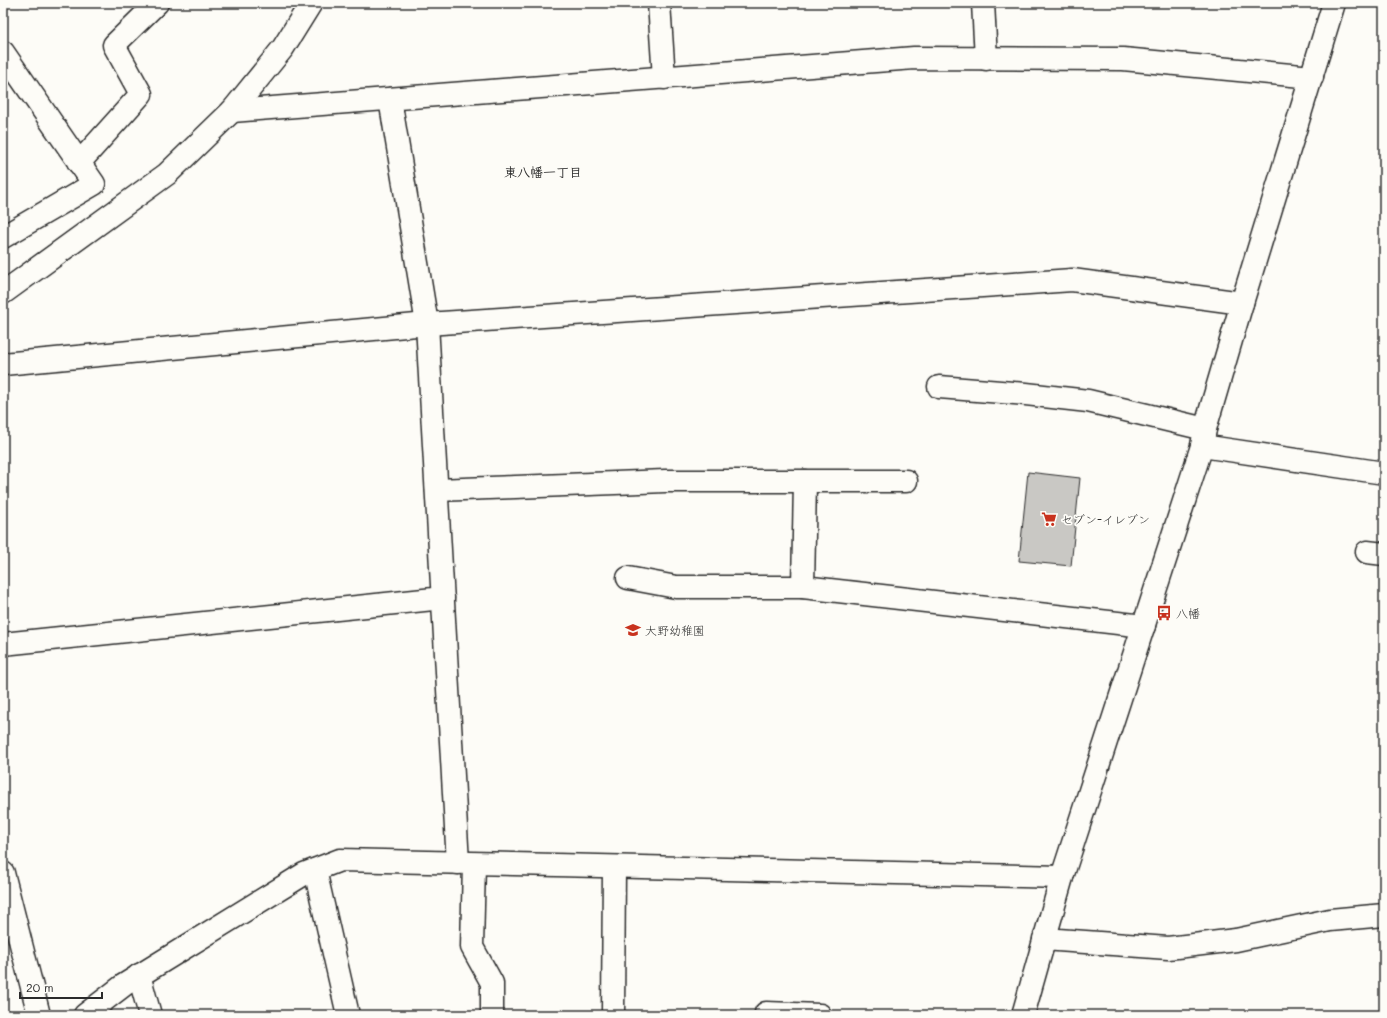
<svg xmlns="http://www.w3.org/2000/svg" width="1387" height="1018" font-family="Mali,'Klee One',sans-serif">
<style>
.building{fill:#c9c8c4;stroke:#2b2b2b}
.lines{fill:none;stroke-linecap:round;stroke-linejoin:round}
.minor-casing{stroke:#2b2b2b;stroke-width:25}
.minor{stroke:#fdfcf7;stroke-width:22}
.labels{text-anchor:middle;dominant-baseline:central;stroke-width:3.5;stroke-linejoin:round;paint-order:stroke}
.poi-label{font-size:12px;fill:#2b2b2b;stroke:#fdfcf7;text-anchor:start}
.neighbourhood-label{font-size:13px;font-weight:bold;fill:#2b2b2b;stroke:#fdfcf7}
</style>
<rect width="100%" height="100%" fill="#fdfcf7"/>
<filter id="ink" filterUnits="userSpaceOnUse"><feTurbulence type="fractalNoise" baseFrequency=".025" numOctaves="2"/><feDisplacementMap in="SourceGraphic" scale="8" xChannelSelector="R" yChannelSelector="G"/><feConvolveMatrix kernelMatrix="1 2 1 2 8 2 1 2 1" color-interpolation-filters="sRGB"/></filter>
<g filter="url(#ink)">
<path class="building" d="M1028,472L1080,478L1071,566L1019,561Z"/>
<g class="lines">
<g class="minor-casing">
<g id="minor">
<path d="M659,3L664,78"/>
<path d="M983,3L986,59"/>
<path d="M3,52L94,184L3,237"/>
<path d="M390,99L427,324L458,863"/>
<path d="M232,111L914,58L1123,59L1312,77"/>
<path d="M79,163L141,94L114,45L157,3"/>
<path d="M3,293L167,174L232,111L283,48L311,3"/>
<path d="M3,364L427,324L1072,280L1242,303"/>
<path d="M939,387L1026,394L1088,401L1205,429"/>
<path d="M1202,446L1384,473"/>
<path d="M437,490L665,481H906"/>
<path d="M1367,552L1384,554"/>
<path d="M628,578L676,587H803L1144,626"/>
<path d="M803,587L805,481"/>
<path d="M3,644L443,598"/>
<path d="M474,864L472,947L492,983V1015"/>
<path d="M315,870L348,1015"/>
<path d="M3,873L39,1015"/>
<path d="M1044,939L1168,948L1236,940L1330,920L1384,915"/>
<path d="M139,975L150,1015"/>
<path d="M766,1013L820,1015"/>
<path d="M85,1015L124,985L304,874L340,860L1062,877"/>
<path d="M613,1015L614,867"/>
<path d="M1023,1015L1062,877L1202,446L1205,429L1242,303L1334,3"/>
</g>
</g>
<use href="#minor" class="minor"/>
</g>
</g>
<defs>
<g id="supermarket-bare" transform="scale(1.2)"><path d="M-6-5.5h2.5l.6 2H6L4.5 2H-2.5L-4.4-4H-6ZM-1.5 3.2a1.3 1.3 0 1 0 .1 0ZM3 3.2a1.3 1.3 0 1 0 .1 0Z" fill="#c8321e" stroke="#fdfcf7" stroke-width="2.5" paint-order="stroke"/></g>
<g id="bus-bare" transform="scale(1.2)"><path d="M-5-6H5V4H4V6H2V4H-2V6H-4V4H-5ZM-3.5-4V0h7V-4ZM-3.5 1.2v1.5H-2V1.2ZM2 1.2v1.5H3.5V1.2Z" fill="#c8321e" stroke="#fdfcf7" stroke-width="2.5" paint-order="stroke"/></g>
<g id="school-bare" transform="scale(1.2)"><path d="M0-5L7-2L0 1L-7-2ZM-4 1L0 2.5L4 1V4Q0 6-4 4Z" fill="#c8321e" stroke="#fdfcf7" stroke-width="2.5" paint-order="stroke"/></g>
</defs>
<g fill-rule="evenodd">
<use href="#supermarket-bare" x="1049" y="519"/>
<use href="#bus-bare" x="1164" y="613"/>
<use href="#school-bare" x="633" y="630"/>
</g>
<g class="labels">
<g class="poi-label">
<text x="1061" y="519">セブン-イレブン</text>
<text x="1176" y="613">八幡</text>
<text x="645" y="630">大野幼稚園</text>
</g>
<g class="neighbourhood-label">
<text x="543" y="171">東八幡一丁目</text>
</g>
</g>
<rect width="1387" height="1018" fill="none" stroke="#fdfcf7" stroke-width="16"/>
<rect x="8" y="8" width="1371" height="1002" fill="none" stroke="#2b2b2b" stroke-width="1.5" filter="url(#ink)"/>
<path d="M20 992v6h82v-6" fill="none" stroke="#2b2b2b" stroke-width="2"/>
<text x="26" y="992" font-size="12" fill="#2b2b2b" stroke="#fdfcf7" stroke-width="3" paint-order="stroke">20 m</text>
</svg>
